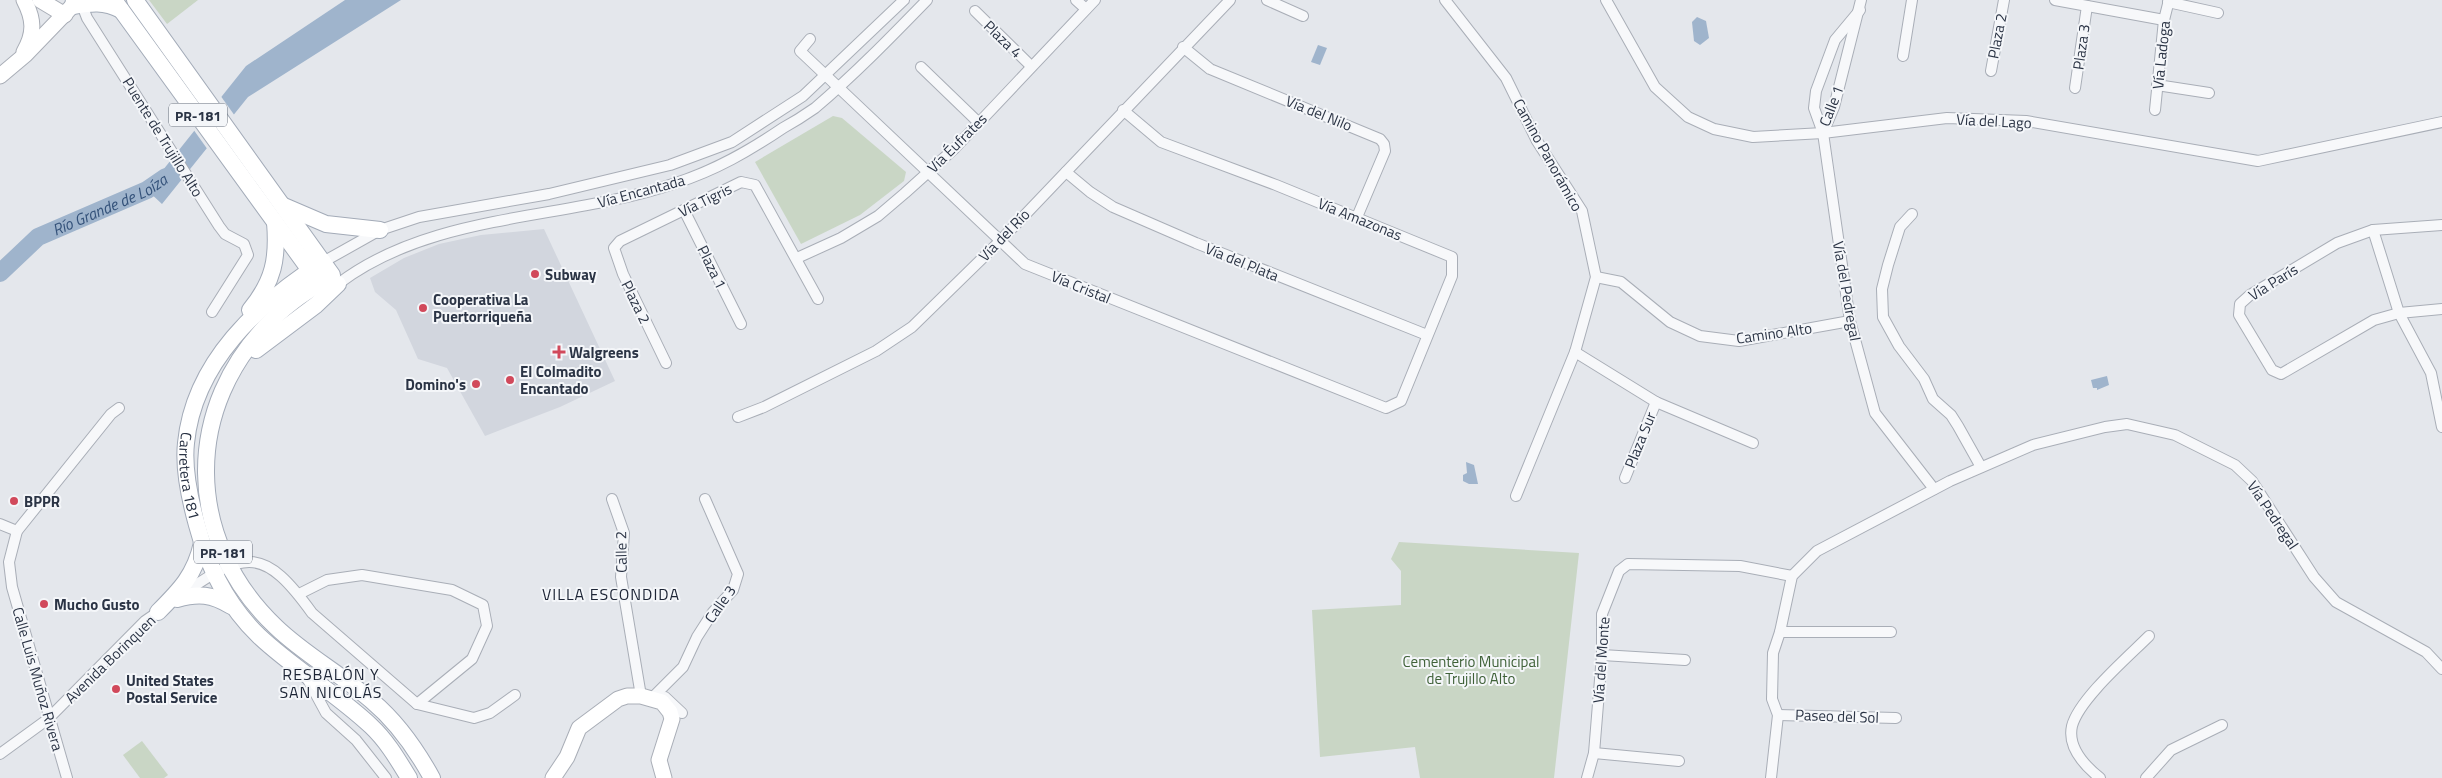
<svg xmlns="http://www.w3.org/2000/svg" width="2442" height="778" font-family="'Titillium Web',sans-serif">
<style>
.built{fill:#d2d6de}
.green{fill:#c9d6c5}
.water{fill:#9fb4cc}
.pier{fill:#e4e7ec}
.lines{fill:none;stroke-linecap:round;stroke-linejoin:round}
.river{stroke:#9fb4cc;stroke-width:18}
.street-casing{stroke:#a9aeb7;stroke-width:12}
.secondary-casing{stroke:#a9aeb7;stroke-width:17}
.primary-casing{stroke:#a3abb8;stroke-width:18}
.street{stroke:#f7f8fa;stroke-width:10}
.secondary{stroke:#fff;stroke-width:15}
.primary{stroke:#fff;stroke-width:16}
.poi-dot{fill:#d1495b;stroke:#f4f6f9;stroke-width:2}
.labels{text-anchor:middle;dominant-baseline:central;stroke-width:4;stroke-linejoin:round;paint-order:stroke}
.shield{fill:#f4f6f9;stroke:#676e7b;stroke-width:1}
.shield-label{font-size:14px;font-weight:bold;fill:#2b3445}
.street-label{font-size:15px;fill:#2b3445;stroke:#f4f6f9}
.poi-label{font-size:15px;font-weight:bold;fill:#2b3445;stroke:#f4f6f9;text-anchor:start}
.park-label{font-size:15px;fill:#3f6138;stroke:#f4f6f9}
.water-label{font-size:16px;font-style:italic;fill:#34527a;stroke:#f4f6f9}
.neighbourhood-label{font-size:16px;letter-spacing:1px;fill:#1d2536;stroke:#f4f6f9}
</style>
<rect width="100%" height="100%" fill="#e4e7ec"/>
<path class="built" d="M544,229L615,381L560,407L485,436L447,368L418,359L396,310L375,292L370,278L404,258L439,244L481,235Z"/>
<g class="green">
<path d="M149,0H198L167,24Z"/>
<path d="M833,116L842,118L906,172L904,181L860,215L801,244L755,162Z"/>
<path d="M1399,542L1579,553L1554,778H1420L1415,747L1320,757L1312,610L1401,605V571L1391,559Z"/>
<path d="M142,741L168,775L164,778H140L123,755Z"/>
</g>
<g class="water">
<path d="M345,0H401L248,97L162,204L147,190L246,66Z"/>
<path d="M1697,17L1706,21L1709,38L1700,45L1694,41L1692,22Z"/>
<path d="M1318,45L1327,48L1320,65L1311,62Z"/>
<path d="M2107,376L2109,385L2097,390V388H2093L2091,380Z"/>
<path d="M1466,462L1474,465L1478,484H1469L1463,481V475L1467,473Z"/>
</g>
<path class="pier" d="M220,95L235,116L208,150L193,129Z"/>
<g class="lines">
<path class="river" id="s1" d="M0,273L38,237L147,190L166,177"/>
<g class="street-casing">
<g id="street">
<path d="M1076,0L1086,9"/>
<path d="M1267,0L1303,16"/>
<path d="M1445,0L1506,78L1537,141L1582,211L1596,277L1575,352L1516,496"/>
<path d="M1606,0L1655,87L1688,117L1714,129L1753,137L1823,133L1947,118L2026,121L2258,161L2442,122"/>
<path d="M2055,0L2164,20"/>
<path d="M2168,2L2218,13"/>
<path d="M82,5L87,18L219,226L225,234L244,244L248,255L212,312"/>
<path d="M1860,10L1835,40L1816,91L1814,108L1823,133L1850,321L1875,413L1934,489"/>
<path d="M975,11L1031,66"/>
<path d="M810,39L800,51L1025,264L1386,408L1401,401L1452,276V257L1276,185L1161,142L1123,110"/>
<path d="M1183,47L1210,69L1380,139L1384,144L1385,151L1357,217"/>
<path d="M1903,56L1912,0"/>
<path d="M921,67L978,122"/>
<path d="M1991,71L2004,0"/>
<path d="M2157,85L2209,93"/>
<path d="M2075,88L2087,6"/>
<path d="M2155,110L2164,20L2169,0"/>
<path d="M1823,133L1834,107L1861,0"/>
<path d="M1066,172L1090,192L1113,207L1196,243L1427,335"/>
<path d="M684,210L741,324"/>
<path d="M1912,214L1900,227L1888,265L1882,289L1883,317L1899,346L1924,379L1933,399L1951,415L1958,426L1981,467"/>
<path d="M2442,225L2373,230L2337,243L2250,295L2240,304L2239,315L2272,370L2281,374L2374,320L2399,313L2442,309"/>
<path d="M2373,230L2399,313L2431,373L2442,427"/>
<path d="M797,258L841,238L878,216L905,193L955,148L1095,0"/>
<path d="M323,262L380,230L419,217L549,194L670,165L732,142L803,96L904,0"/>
<path d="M1596,277L1621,282L1670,322L1700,336L1739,341L1850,321"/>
<path d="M338,284C434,211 566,221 676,183C716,170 749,151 783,128C794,122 805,115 815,108C855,74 891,37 927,0"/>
<path d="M1575,352L1656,402L1753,443"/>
<path d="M666,363L623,274L614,248L620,241L741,182L755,185L818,299"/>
<path d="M738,417L764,407L876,351L912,327L999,242L1230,0"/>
<path d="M1625,478L1656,402"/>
<path d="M612,499L624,533L621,577L641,696"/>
<path d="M0,524L17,531"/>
<path d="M183,594C246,549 265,548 312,613L417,704L474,718L490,713L515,695"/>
<path d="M299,594L327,580L362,575L452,590L483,605L487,626L472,659L417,704"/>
<path d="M1780,632H1891"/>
<path d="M1602,655L1685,660"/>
<path d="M307,678L326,713L356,740L386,778"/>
<path d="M665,697L682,713"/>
<path d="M652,698L683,667L697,637L713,612L733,590L738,574L705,499"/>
<path d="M1778,715L1896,718"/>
<path d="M1594,753L1679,761"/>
<path d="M0,754L48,719L145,621L161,610"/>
<path d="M67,778L12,587L9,562L17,531L111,414L119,408"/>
<path d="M1587,778L1594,753L1602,655V614L1619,571L1628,564L1740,566L1792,576"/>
<path d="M1771,778L1778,715L1772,699L1773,653L1780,632L1792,576L1817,551L1950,481L2033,445L2105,427L2127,424L2175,435L2235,465L2252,481L2314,577L2336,602L2426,652L2442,669"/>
<path d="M2100,778C2085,766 2067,748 2072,726C2079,699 2128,657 2149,636"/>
<path d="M2146,778L2171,750L2222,725"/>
</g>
</g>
<g class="secondary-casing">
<g id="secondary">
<path d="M40,0L65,15"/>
<path d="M24,52C35,33 34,19 24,0"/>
<path d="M0,76L25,55L78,0"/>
<path d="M553,778L567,757L579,728L618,699L627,696H641L662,702L670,712L672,719L659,760L664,778"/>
</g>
</g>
<g class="primary-casing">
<g id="primary">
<path d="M74,0L73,6C91,3 104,1 121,10"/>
<path d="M114,0L317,280"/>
<path d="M135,0L332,275C312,288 291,301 274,318C182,406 184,540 276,627C305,655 341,674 372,701C397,722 416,749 432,778"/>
<path d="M284,206L326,224L380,230"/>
<path id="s2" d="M323,262C258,304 194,362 186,443C183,470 190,500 197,525C208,567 227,605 259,636C294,669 336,693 371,726C387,741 398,760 409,778"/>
<path d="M250,310C274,281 278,258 275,222"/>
<path d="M256,350L316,305L338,284"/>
<path d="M177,599C198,593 212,594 231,606"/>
<path d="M158,612C180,590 195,575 202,543"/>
</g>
</g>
<use href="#street" class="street"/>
<use href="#secondary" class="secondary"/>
<use href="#primary" class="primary"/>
</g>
<g class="poi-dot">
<circle cx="535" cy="274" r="5"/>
<circle cx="423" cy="308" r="5"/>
<path d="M556.5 344.5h5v5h5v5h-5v5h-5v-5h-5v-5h5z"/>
<circle cx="510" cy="380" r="5"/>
<circle cx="476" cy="384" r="5"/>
<circle cx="14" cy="501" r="5"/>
<circle cx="44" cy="604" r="5"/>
<circle cx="116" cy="689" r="5"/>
</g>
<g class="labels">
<g class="shield">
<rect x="169" y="103.5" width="58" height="23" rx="4"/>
<rect x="194" y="540.5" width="58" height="23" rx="4"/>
</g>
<g class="shield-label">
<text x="198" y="115">PR-181</text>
<text x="223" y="552">PR-181</text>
</g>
<g class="street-label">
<text transform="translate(1997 36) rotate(-79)">Plaza 2</text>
<text transform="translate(1003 39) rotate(44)">Plaza 4</text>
<text transform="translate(2081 47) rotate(-82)">Plaza 3</text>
<text transform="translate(2161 55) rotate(-84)">Vía Ladoga</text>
<text transform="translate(1831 106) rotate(-69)">Calle 1</text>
<text transform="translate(1319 113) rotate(22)">Vía del Nilo</text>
<text transform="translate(1994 121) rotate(3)">Vía del Lago</text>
<text transform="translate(163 137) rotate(58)">Puente de Trujillo Alto</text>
<text transform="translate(957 143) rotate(-45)">Vía Éufrates</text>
<text transform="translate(1548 155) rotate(61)">Camino Panorámico</text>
<text transform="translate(641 191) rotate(-15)">Vía Encantada</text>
<text transform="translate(705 200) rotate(-26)">Vía Tigris</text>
<text transform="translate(1360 219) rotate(22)">Vía Amazonas</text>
<text transform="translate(1004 235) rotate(-46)">Vía del Río</text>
<text transform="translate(1242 262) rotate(22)">Vía del Plata</text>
<text transform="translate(712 267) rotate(64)">Plaza 1</text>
<text transform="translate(2273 282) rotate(-32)">Vía París</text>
<text transform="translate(1081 287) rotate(22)">Vía Cristal</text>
<text transform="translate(1847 291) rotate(80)">Vía del Pedregal</text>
<text transform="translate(636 302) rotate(64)">Plaza 2</text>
<text transform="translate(1774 333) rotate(-8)">Camino Alto</text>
<text transform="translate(1640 440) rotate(-68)">Plaza Sur</text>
<text stroke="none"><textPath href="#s2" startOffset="268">Carretera 181</textPath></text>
<text transform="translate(2273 515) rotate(56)">Vía Pedregal</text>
<text transform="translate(621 552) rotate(-91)">Calle 2</text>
<text transform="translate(720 604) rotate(-55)">Calle 3</text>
<text transform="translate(110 659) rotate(-44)">Avenida Borinquen</text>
<text transform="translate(1601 660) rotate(-86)">Vía del Monte</text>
<text transform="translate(38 679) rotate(74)">Calle Luis Muñoz Rivera</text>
<text transform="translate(1837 716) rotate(2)">Paseo del Sol</text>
</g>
<g class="poi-label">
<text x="545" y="274">Subway</text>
<text x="433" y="299">Cooperativa La<tspan x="433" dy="17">Puertorriqueña</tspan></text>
<text x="569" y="352">Walgreens</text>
<text x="520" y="371">El Colmadito<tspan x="520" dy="17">Encantado</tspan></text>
<text x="466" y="384" text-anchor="end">Domino's</text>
<text x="24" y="501">BPPR</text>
<text x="54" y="604">Mucho Gusto</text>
<text x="126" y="680">United States<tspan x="126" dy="17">Postal Service</tspan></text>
</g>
<g class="park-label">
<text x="1471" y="661">Cementerio Municipal<tspan x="1471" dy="17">de Trujillo Alto</tspan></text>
</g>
<g class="water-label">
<text stroke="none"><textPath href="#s1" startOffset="131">Río Grande de Loíza</textPath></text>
</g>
<g class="neighbourhood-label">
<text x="611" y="594">VILLA ESCONDIDA</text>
<text x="331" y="674">RESBALÓN Y<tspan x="331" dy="18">SAN NICOLÁS</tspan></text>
</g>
</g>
</svg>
